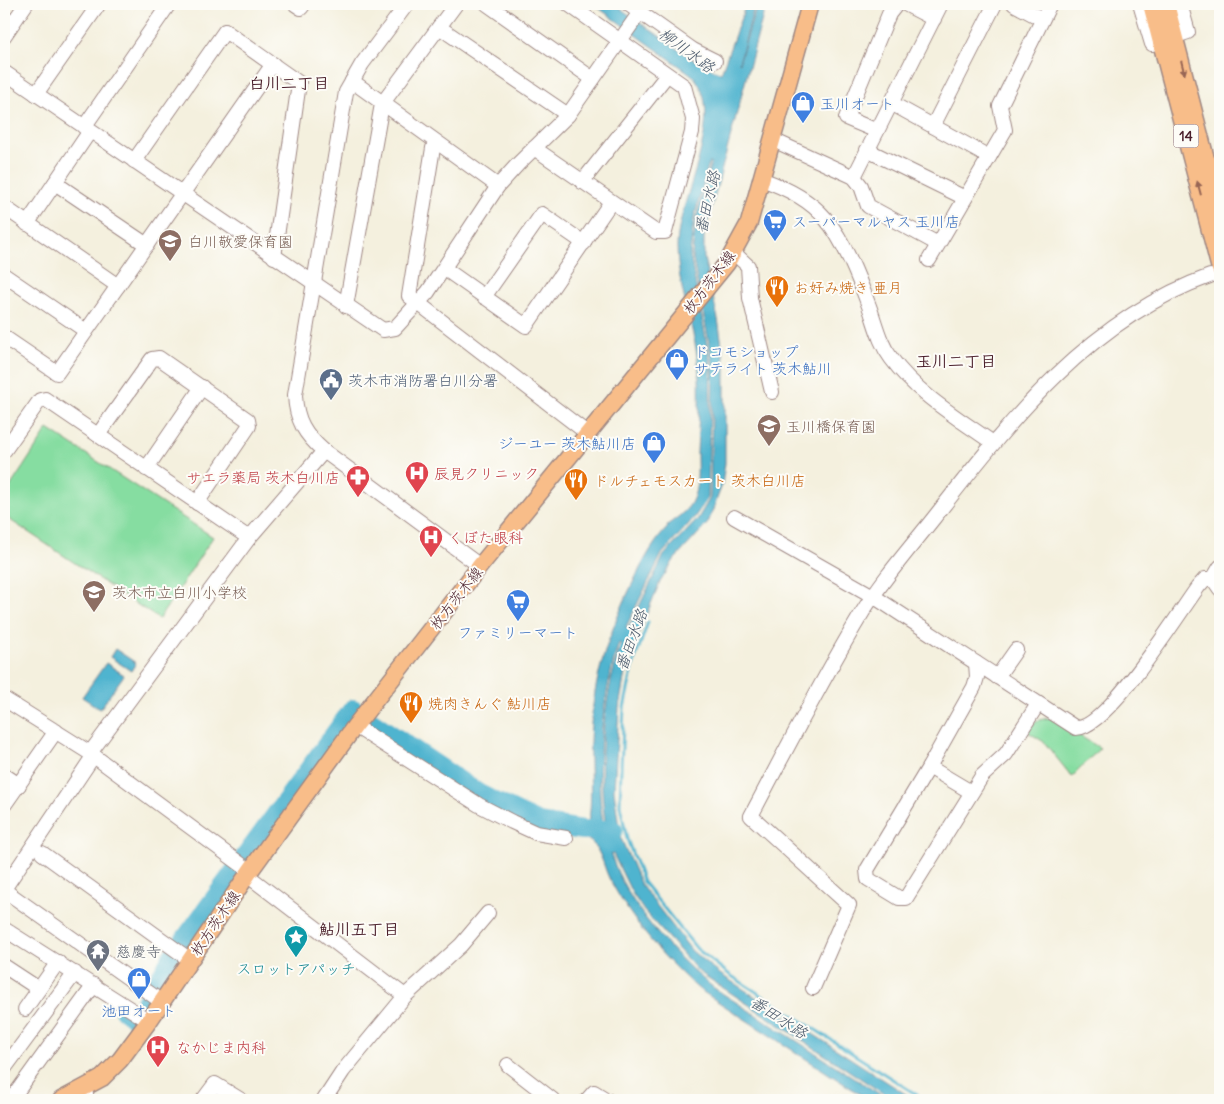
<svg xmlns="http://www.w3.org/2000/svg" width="1224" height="1104" font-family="Delius,'Klee One',sans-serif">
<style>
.green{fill:#86dda1;stroke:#687e66}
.water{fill:#50b4cf;stroke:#4d6a7d;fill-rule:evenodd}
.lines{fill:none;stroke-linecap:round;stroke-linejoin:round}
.stream{stroke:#50b4cf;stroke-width:3}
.river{stroke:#50b4cf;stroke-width:20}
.minor-casing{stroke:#9f8884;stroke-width:16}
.major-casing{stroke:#9f8884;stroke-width:19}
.minor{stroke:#fff;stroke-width:14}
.major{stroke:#f8bd89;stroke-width:16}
.oneway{fill:#986655}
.labels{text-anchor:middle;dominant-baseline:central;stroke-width:4;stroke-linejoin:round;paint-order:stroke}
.shield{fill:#fdfcf7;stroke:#806168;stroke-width:1}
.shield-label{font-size:14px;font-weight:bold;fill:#4a1f2b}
.shop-label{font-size:15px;fill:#366cbe;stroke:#fdfcf7;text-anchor:start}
.education-label{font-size:15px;fill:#785e54;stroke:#fdfcf7;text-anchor:start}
.street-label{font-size:15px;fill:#4a1f2b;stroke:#fdfcf7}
.food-label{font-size:15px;fill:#c56008;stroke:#fdfcf7;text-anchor:start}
.service-label{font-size:15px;fill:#4e5e75;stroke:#fdfcf7;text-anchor:start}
.health-label{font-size:15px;fill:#be3a42;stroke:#fdfcf7;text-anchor:start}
.worship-label{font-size:15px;fill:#5b616d;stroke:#fdfcf7;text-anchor:start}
.culture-label{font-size:15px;fill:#0d838f;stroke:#fdfcf7}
.water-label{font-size:16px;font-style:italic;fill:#4c5b6d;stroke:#fdfcf7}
.neighbourhood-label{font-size:16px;font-weight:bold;fill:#4a1f2b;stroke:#fdfcf7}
</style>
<rect width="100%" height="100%" fill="#fdfcf7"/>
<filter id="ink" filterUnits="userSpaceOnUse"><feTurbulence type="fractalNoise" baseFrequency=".02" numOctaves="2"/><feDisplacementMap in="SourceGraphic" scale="10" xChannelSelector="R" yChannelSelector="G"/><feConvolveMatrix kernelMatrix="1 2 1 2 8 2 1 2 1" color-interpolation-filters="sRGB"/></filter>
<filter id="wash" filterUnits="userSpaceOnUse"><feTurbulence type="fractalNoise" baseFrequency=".0096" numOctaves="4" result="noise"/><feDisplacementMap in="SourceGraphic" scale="20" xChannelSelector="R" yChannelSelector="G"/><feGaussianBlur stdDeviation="1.12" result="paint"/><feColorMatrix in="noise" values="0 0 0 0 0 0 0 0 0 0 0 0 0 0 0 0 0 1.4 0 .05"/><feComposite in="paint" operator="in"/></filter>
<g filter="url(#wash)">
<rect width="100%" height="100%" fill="#f4f0de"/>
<g class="green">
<path d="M48,429L213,537L159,619L4,516V496Z"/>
<path d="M1050,718L1100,748L1072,777L1044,742L1028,732C1033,722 1039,719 1050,718Z"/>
</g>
<g class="water">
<path d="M593,4H614L692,59L721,73L746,4H755L739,63L757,4H766L704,236V258L718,319L725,364V463L722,485L708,523L674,560L660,582L627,661L619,708L614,790L620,836L641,885L692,951L720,974L915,1100H893L699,972L644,911L632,893L613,854H611C626,904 674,956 714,988L889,1100H869L700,990C664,960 631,920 609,878C603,865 600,846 587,839L590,827L588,821C593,810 589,759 590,742C592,685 604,647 627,595C639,570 649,547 668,527L667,525C674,520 686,512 691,503C699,489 697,469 697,454C698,424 701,392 698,363C694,324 677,286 677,247C677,199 730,114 692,75ZM709,163H711L696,218L692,255L713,364L710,498L697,520L664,555L628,629L626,627L662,554L694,518L708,498L711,365L690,255L694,218ZM619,643L621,644C603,699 597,763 605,821L603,822C594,773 603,690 619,643Z"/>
<path d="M115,649L136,663L131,671L110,657Z"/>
<path d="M106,663L124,675L100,709L82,697Z"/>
</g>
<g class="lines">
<path class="stream" d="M648,622L634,662L624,708L621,767L620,805L627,839L643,882L697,949L730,975L925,1100"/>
<path class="river" d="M124,1010L136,1019L172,957L353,709L479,794L526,817L538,823L583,830H613"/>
</g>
</g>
<g filter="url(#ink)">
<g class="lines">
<g class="minor-casing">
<g id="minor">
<path d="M295,4L301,8L304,4"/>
<path d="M407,4L362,64L346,92L295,395C296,420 305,435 324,451L480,566"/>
<path d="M487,4L593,79"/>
<path d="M628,4L693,50L715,61"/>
<path d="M905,4L934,19"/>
<path d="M1014,4L1042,19"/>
<path d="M1140,4L1152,44L1156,42"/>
<path d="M1180,4L1188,32L1182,34"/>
<path d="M439,27L568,115"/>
<path d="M4,36L26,4"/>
<path d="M4,72L383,330L395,328L428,292L498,186L518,164L568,115L640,12"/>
<path d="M352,81L498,186"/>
<path d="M36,94L99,4"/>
<path d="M891,103L989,157"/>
<path d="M933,126L995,4"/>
<path d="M84,127L169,4"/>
<path d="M877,131L846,118L889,14L897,4"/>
<path d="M773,140L854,177L861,186L868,206L938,244"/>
<path d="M436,142L433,148L409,296L587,433"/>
<path d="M534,148L656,232H665L692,132L693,119L684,86L568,4"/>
<path d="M867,150L965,198"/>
<path d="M134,161L225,31L299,83L274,257"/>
<path d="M854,177L941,4"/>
<path d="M761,179C784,187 809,199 825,218C844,240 859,279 869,306C876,325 879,342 891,358C917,394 958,418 993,443"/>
<path d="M582,182L667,75"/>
<path d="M55,183L147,245"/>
<path d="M4,207L118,286"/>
<path d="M27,224L90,131"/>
<path d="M733,252L748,266L750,298L772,392"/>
<path d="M929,260L1005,130L1000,106L1050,4"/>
<path d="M445,269L526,326L611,202"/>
<path d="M4,275L86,331"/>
<path d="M484,297L542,214L584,243"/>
<path d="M346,306L382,104L456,4"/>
<path d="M4,337L57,373L273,64"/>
<path d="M98,435L152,359L159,358L248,420L249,426L197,503"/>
<path d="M4,451L40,400L45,399L249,538"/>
<path d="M146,469L202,387"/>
<path d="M734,517L873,596L1076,728C1106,730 1179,613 1198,587L1205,579H1213"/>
<path d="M1213,579L1220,567"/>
<path d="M1213,579L1220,589"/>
<path d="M976,663L977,677L974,687L929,767L867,870L868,879L899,898H906L982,776L1006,754L1038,704"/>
<path d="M997,677L1016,650"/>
<path d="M4,699L90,753L250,871"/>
<path d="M355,726L479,805L512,822L536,833L566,838"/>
<path d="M90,753L249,538L324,451"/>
<path d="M929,767L971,792"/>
<path d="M4,775L19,785"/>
<path d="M5,804L56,731"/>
<path d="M42,853L190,960"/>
<path d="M247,875L405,996"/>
<path d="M4,889L94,755"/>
<path d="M4,890L162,1002"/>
<path d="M4,929L149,1021"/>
<path d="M4,966L39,989"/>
<path d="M813,988L849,905L751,816C787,748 822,679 862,613C883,578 912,546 937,514C1012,418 1091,318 1210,276"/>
<path d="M25,1009L58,962"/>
<path d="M508,1065L553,1100"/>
<path d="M4,1069L75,973"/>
<path d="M85,1089L87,1100"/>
<path d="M11,1100L94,985"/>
<path d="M203,1100L215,1084L241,1100"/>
<path d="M324,1100L343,1071L405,996L461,945L488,913"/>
<path d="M587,1100L594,1092L607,1100"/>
</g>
</g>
<g class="major-casing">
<g id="major">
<path d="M1151,4L1220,269"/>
<path d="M1166,4L1220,213"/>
<path d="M61,1100L102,1078L120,1060L149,1021L250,871L355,726L480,566L727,263L749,223L810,4"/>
</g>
</g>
<use href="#minor" class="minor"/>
<use href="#major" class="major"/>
</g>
<defs><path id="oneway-solid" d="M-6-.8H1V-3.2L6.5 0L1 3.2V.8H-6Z" transform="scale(1.25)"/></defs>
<g class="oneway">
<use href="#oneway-solid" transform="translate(1183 68) rotate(76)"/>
<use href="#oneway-solid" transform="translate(1199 188) rotate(-105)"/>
</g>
</g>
<defs>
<g id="shop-pin" transform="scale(1.25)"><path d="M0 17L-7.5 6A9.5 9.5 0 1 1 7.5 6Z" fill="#3f7fe0" stroke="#fdfcf7"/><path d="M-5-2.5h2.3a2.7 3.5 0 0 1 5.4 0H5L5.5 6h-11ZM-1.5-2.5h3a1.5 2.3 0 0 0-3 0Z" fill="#fff"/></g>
<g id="supermarket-pin" transform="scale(1.25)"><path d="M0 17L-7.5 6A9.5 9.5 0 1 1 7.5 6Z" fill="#3f7fe0" stroke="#fdfcf7"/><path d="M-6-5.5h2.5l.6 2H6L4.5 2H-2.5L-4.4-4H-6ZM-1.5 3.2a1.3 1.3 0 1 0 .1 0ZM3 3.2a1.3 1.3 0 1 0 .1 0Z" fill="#fff"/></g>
<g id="school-pin" transform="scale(1.25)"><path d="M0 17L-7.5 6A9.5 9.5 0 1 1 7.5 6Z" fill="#8d6e63" stroke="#fdfcf7"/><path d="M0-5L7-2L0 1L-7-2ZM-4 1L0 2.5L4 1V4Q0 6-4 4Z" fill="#fff"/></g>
<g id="restaurant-pin" transform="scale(1.25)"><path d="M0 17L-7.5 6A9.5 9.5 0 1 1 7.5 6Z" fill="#e8710a" stroke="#fdfcf7"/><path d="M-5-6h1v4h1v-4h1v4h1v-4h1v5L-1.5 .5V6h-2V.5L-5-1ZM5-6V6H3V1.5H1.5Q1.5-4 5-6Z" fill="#fff"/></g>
<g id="civic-pin" transform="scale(1.25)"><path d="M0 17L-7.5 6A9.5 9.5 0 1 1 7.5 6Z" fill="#5c6f8a" stroke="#fdfcf7"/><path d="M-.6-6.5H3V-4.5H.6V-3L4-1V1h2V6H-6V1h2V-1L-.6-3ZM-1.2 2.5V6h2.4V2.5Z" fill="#fff"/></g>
<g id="hospital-pin" transform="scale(1.25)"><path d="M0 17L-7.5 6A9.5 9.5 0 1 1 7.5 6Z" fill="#e0444e" stroke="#fdfcf7"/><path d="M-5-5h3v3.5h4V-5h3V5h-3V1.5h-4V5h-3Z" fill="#fff"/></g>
<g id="pharmacy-pin" transform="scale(1.25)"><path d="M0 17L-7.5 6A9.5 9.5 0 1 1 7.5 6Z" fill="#e0444e" stroke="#fdfcf7"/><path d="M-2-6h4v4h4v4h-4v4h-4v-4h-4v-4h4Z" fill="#fff"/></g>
<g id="sight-pin" transform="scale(1.25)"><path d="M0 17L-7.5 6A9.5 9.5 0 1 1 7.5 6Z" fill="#0f9aa8" stroke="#fdfcf7"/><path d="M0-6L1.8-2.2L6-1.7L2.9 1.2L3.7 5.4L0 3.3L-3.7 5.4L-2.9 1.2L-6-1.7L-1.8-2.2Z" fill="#fff"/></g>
<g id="temple-pin" transform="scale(1.25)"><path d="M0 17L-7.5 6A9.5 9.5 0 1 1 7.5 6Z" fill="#6b7280" stroke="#fdfcf7"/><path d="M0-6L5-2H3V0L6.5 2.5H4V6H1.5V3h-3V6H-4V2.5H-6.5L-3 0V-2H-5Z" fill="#fff"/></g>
</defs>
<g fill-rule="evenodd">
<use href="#shop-pin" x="803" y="103"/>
<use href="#supermarket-pin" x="775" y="221"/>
<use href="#school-pin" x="170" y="241"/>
<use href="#restaurant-pin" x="777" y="287"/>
<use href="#shop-pin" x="677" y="360"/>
<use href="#civic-pin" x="331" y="380"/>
<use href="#school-pin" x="769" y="426"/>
<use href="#shop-pin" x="654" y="443"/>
<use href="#hospital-pin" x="417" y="473"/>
<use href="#pharmacy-pin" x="358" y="477"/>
<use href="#restaurant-pin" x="576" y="480"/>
<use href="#hospital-pin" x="431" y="537"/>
<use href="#school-pin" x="94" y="592"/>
<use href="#supermarket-pin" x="518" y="601"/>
<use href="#restaurant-pin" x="411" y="703"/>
<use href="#sight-pin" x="296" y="937"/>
<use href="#temple-pin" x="98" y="951"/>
<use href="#shop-pin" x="139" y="979"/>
<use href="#hospital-pin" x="158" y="1047"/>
</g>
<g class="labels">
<rect class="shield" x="1173.5" y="124.5" width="25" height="23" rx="4"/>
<g class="shield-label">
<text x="1186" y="136">14</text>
</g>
<g class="shop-label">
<text x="820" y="103">玉川オート</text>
<text x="792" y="221">スーパーマルヤス 玉川店</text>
<text x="694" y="351">ドコモショップ<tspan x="694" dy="17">サテライト 茨木鮎川</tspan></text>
<text x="636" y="443" text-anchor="end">ジーユー 茨木鮎川店</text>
<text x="518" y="632" text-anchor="middle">ファミリーマート</text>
<text x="139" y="1010" text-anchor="middle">池田オート</text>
</g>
<g class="education-label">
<text x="188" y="241">白川敬愛保育園</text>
<text x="786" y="426">玉川橋保育園</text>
<text x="112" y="592">茨木市立白川小学校</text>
</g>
<g class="street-label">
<text transform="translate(709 282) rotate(-53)">枚方茨木線</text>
<text transform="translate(456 598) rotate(-52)">枚方茨木線</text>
<text transform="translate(215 923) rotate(-56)">枚方茨木線</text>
</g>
<g class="food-label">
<text x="794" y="287">お好み焼き 亜月</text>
<text x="594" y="480">ドルチェモスカート 茨木白川店</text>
<text x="428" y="703">焼肉きんぐ 鮎川店</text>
</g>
<g class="service-label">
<text x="348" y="380">茨木市消防署白川分署</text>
</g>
<g class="health-label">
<text x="434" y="473">辰見クリニック</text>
<text x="340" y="477" text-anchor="end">サエラ薬局 茨木白川店</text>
<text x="448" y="537">くぼた眼科</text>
<text x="176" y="1047">なかじま内科</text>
</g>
<g class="worship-label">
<text x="116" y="951">慈慶寺</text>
</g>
<g class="culture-label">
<text x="296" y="968">スロットアパッチ</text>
</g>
<g class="water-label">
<text transform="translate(687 50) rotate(36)">柳川水路</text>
<text transform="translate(707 202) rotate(-77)">番田水路</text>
<text transform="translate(631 640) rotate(-70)">番田水路</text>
<text transform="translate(779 1017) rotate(33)">番田水路</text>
</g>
<g class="neighbourhood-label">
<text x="289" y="83">白川二丁目</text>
<text x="956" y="361">玉川二丁目</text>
<text x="359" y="929">鮎川五丁目</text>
</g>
</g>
<rect width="1224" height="1104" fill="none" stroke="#fdfcf7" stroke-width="20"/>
</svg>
